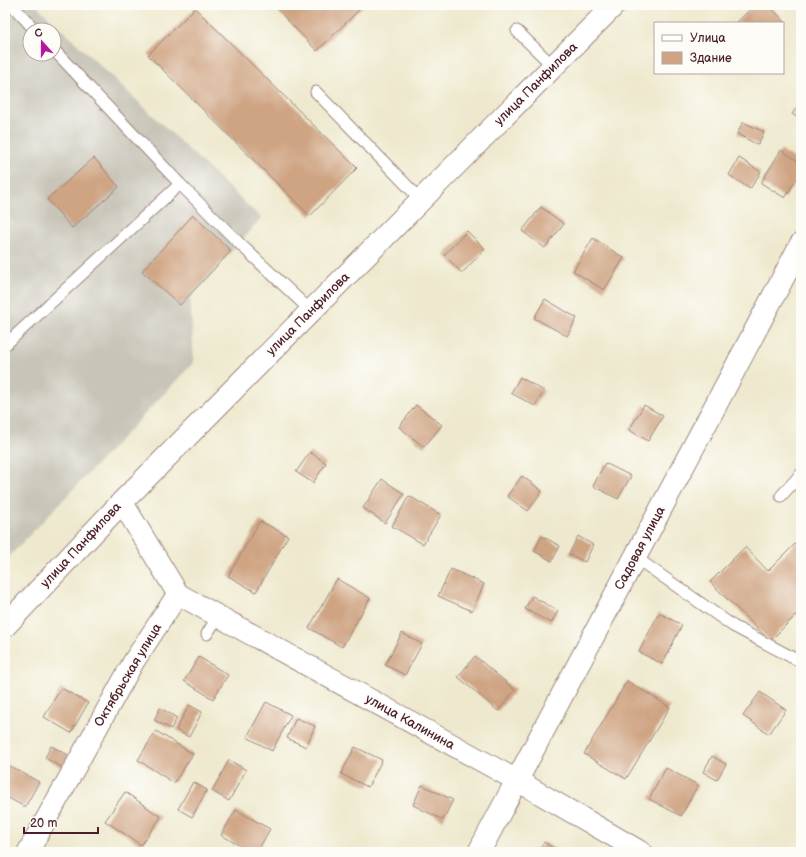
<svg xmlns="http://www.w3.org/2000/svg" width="806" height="857" font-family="'Balsamiq Sans',sans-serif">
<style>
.industrial{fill:#c8c4b8;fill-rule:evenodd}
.building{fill:#cfa483}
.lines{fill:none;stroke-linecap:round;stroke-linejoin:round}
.service-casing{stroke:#9c847c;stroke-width:13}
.minor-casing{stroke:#9c847c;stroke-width:23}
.tertiary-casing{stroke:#9c847c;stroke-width:24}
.primary-casing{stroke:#9c847c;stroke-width:24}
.service{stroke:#fff;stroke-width:11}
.minor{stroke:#fff;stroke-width:21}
.tertiary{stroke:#fff;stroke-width:22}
.primary{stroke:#fff;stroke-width:22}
.labels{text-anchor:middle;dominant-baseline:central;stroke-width:3;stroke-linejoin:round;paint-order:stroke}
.street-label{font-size:13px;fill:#4a1f2b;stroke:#fdfcf7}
</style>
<rect width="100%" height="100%" fill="#fdfcf7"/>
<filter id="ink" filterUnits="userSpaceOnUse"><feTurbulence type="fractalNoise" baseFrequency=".025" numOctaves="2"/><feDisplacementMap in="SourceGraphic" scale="8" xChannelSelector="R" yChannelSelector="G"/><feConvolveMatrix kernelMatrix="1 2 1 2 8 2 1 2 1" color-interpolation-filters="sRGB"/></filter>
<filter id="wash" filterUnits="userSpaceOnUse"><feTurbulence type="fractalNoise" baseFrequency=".012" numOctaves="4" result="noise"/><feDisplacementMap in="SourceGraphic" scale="16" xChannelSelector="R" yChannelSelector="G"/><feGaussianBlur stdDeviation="0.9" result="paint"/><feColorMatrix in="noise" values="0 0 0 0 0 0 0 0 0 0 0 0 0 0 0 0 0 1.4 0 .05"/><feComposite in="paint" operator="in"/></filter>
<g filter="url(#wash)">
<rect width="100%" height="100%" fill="#eee9ce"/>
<path class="industrial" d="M5,5H36L261,218L190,298L194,362L5,561ZM30,30H54V54H30Z"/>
<g id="blocks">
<g class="building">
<path d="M273,5H364L317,51Z"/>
<path d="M755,5H769L785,22L783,24V23H736Z"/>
<path d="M195,8L357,168L310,216L148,55Z"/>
<path d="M801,101V120L792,114Z"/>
<path d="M743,122L764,132L758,145L737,134Z"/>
<path d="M781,150L801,163V172L785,198L761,183Z"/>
<path d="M94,158L119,187L72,228L47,199Z"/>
<path d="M739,158L761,172L750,189L729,175Z"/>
<path d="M541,207L564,224L545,248L522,231Z"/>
<path d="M193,215L231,251L180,305L142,271Z"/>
<path d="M467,231L485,249L462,273L444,255Z"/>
<path d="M593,238L624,258L604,290L573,271Z"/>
<path d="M545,299L577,318L567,336L534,318Z"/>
<path d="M520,377L544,391L535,406L511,393Z"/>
<path d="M416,405L442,425L424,447L399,427Z"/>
<path d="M644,405L663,416L648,441L629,430Z"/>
<path d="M310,452L326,463L313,483L296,472Z"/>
<path d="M605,463L631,476L618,499L593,486Z"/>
<path d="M522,476L542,491L528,511L507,496Z"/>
<path d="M382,479L404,494L385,523L363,508Z"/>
<path d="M409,496L441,515L423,544L392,526Z"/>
<path d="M260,521L288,536L256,592L228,576Z"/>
<path d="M542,536L560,546L552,561L534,551Z"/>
<path d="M578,536L593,545L585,562L569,554Z"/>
<path d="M801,538V610L770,641L710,582L745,547L768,571Z"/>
<path d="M451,569L484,584L472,611L438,596Z"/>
<path d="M337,579L370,598L342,647L309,628Z"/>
<path d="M532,596L558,611L551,623L525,609Z"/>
<path d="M659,613L682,625L662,664L639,652Z"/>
<path d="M402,633L422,644L405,675L385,665Z"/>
<path d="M475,656L515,690L498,711L458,677Z"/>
<path d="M199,657L228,675L213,699L184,681Z"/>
<path d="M627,681L670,707L626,779L584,754Z"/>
<path d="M61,688L88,703L71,733L44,717Z"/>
<path d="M760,692L786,710L769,734L743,716Z"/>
<path d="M266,702L291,715L272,751L247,737Z"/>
<path d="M189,705L202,712L189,737L176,730Z"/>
<path d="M160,708L177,718L171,729L154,720Z"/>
<path d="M296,718L315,726L306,747L287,738Z"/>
<path d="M156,731L193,754L174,783L138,760Z"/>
<path d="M51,746L72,757L65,769L45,758Z"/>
<path d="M355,747L382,760L368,787L341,774Z"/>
<path d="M712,756L726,764L717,780L703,772Z"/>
<path d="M229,760L246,770L229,801L212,791Z"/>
<path d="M8,765L39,782L25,807L5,796V771Z"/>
<path d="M666,768L698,785L681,816L649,799Z"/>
<path d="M193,782L207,790L192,817L178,809Z"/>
<path d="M422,785L453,800L443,820L413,805Z"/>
<path d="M125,792L161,817L141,845L105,821Z"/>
<path d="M236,810L270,829L257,852H251L221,835Z"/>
<path d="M544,842L559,852H537Z"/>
</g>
</g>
</g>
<g filter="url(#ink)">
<use href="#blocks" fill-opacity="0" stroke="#9c847c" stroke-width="1"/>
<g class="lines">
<g class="service-casing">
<g id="service">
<path d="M12,5L35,30"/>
<path d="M517,31L553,66"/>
<path d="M54,50L180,184L239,243L311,311"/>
<path d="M316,92L421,200"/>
<path d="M5,345L180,184"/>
<path d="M781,496L801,474"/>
<path d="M635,557L733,626L801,662"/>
<path d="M207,634L218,616"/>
</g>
</g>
<g class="minor-casing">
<g id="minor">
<path d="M178,594L518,781L641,852"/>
<path d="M28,852L134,661L178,594L122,502"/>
</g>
</g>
<g class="tertiary-casing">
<path id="tertiary" d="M479,852L801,244"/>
</g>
<g class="primary-casing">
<path id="primary" d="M5,626L122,502L614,5"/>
</g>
<use href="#service" class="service"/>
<use href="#minor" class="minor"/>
<use href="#tertiary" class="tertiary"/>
<use href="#primary" class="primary"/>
</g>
</g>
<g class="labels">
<g class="street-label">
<text transform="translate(536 84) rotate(-45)">улица Панфилова</text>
<text transform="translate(308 314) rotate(-45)">улица Панфилова</text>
<text transform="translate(81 545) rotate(-47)">улица Панфилова</text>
<text transform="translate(640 548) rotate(-62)">Садовая улица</text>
<text transform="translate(128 675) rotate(-59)">Октябрьская улица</text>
<text transform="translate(410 722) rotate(29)">улица Калинина</text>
</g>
</g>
<rect width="806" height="857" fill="none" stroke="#fdfcf7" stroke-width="20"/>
<rect x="654" y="22" width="130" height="52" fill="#fdfcf7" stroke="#b5a4a5"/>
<rect x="662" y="35" width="20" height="6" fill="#ffffff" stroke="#b5a4a5"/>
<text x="690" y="42" font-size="12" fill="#4a1f2b">Улица</text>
<rect x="662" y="52" width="20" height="12" fill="#cfa483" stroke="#b5a4a5"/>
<text x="690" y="62" font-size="12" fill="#4a1f2b">Здание</text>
<g transform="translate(42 42) rotate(339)"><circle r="19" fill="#fdfcf7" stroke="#b5a4a5"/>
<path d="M0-3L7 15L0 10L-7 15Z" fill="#b5179e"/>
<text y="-6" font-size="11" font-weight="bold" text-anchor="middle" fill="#4a1f2b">С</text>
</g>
<path d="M24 827v6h74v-6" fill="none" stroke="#4a1f2b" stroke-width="2"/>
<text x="30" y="827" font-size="12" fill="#4a1f2b" stroke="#fdfcf7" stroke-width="3" paint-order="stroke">20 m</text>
</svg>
